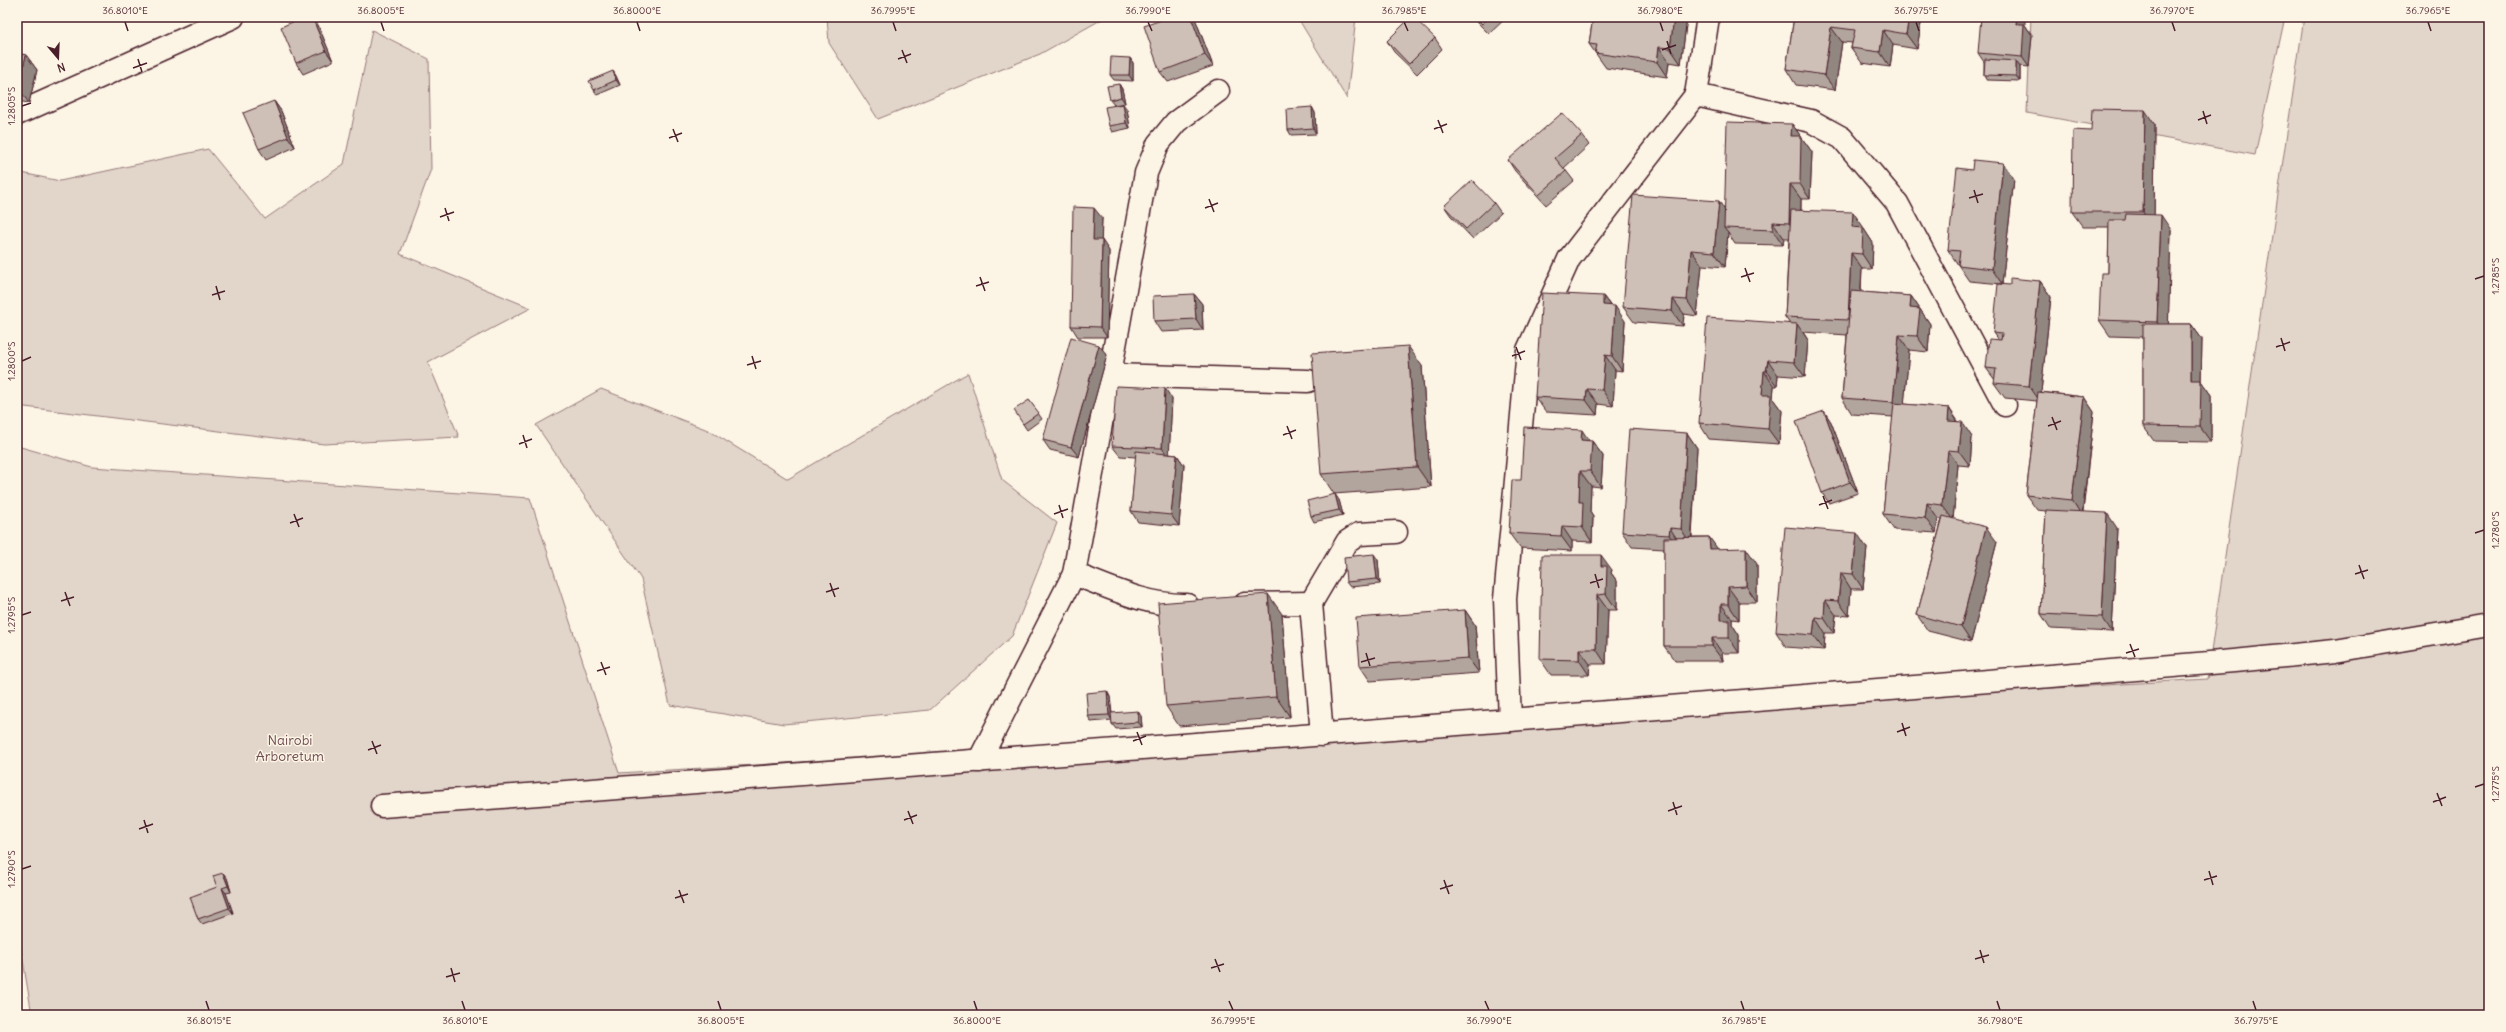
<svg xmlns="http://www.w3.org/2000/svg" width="2506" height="1032" font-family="Delius,sans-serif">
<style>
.green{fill:#e2d5ca;stroke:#967a7a}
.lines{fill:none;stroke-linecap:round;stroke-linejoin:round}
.street-casing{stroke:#4a1f2b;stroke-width:25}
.street{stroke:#fcf5e5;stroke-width:22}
.wall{fill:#b2a59d;stroke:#4a1f2b}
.shaded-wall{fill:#918680;stroke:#4a1f2b}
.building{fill:#cfc0b7;stroke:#4a1f2b}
.ticks{fill:none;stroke:#4a1f2b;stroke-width:1.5}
.labels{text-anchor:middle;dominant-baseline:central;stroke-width:3;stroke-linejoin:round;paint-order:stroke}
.park-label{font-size:14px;fill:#704c53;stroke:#fcf5e5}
.neatline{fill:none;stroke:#4a1f2b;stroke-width:1.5}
.ticks-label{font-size:10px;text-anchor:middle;fill:#4a1f2b}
</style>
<rect width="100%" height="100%" fill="#fcf5e5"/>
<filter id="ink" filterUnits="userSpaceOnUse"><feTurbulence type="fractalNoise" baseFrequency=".025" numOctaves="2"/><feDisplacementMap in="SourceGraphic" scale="8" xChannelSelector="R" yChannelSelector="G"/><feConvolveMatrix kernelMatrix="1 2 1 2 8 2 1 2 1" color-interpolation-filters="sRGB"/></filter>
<g filter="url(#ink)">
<g class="green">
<path d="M827,17H1106L1040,54L878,119L829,43Z"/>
<path d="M1289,17H1356L1347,99L1299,20Z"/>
<path d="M2031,17H2285L2255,155L2027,113Z"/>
<path d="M2304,17H2489V1015H32L17,924V446L92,467L530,498L619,773L2207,679Z"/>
<path d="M372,30L429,59L431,169L400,254L531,308L428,362L459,437L324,444L17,406V172L60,181L208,149L265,219L344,164Z"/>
<path d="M968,373L1002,480L1057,523L1012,636L930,710L784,724L670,705L641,579L536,425L601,389L708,430L788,479Z"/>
</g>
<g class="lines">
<g class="street-casing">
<g id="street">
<path d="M1708,17L1696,95L1811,121L1842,138L1897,203L2005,405"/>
<path d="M17,114L233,17"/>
<path d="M1111,375L1308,381"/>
<path d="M1074,574L1146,173L1158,144L1176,122L1218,91"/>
<path d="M1311,603L1347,542L1359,534L1396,532"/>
<path d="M1245,604L1311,603L1322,735"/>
<path d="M1510,720L1505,599L1528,350L1569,259L1696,95"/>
<path d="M979,761L1074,574C1111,588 1147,606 1187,605"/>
<path d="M382,806L1510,720L2234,661L2335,651L2489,625"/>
</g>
</g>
<use href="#street" class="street"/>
</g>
<g class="wall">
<path d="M1472,17H1507L1489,34Z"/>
<path d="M1593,17H1687L1681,64L1669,62L1667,77L1606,68L1589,44Z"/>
<path d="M1794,17H1922L1917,49L1893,45L1890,67L1862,63L1851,48L1852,43L1842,42L1835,90L1796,85L1786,69Z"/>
<path d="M1196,21L1213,66L1168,82L1160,72Z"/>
<path d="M318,25L333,61L303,74L296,63Z"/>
<path d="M2025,25L2032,35L2029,67L2020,66V81L1987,80L1984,75V62L1978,53Z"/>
<path d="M1435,38L1442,49L1417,74L1394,52L1387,41Z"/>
<path d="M17,53L26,55L37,70L29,103L17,101Z"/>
<path d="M1130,58L1133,63V81L1114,80L1110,75Z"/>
<path d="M613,71L616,76L620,85L597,95L594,90Z"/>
<path d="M1119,84L1122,89L1125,103L1114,105L1110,100Z"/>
<path d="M274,101L281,111L295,147L266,160L259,149Z"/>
<path d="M1312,107L1315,113L1316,134L1291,135L1288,130Z"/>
<path d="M1127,109L1130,128L1112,132L1109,126Z"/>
<path d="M1792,124L1812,152L1810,199H1801V210L1864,228V229L1873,243L1872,269H1862L1861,292L1911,296L1930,324L1928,352L1909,350L1904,404L1949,408L1958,421L1972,437L1970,466L1958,465L1953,519L1997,542L1971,642L1928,631L1917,615L1942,519H1938L1936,533L1894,530L1883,514L1893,417L1852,414L1842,398L1847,335L1803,332L1808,340L1805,377L1778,375L1777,386H1774L1773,399L1782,411L1779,444L1709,439L1699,423L1790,324L1785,317L1789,238H1784L1783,245L1735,244L1728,233L1725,267L1702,265L1697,316L1684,314L1683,326L1634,322L1623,307L1725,210Z"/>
<path d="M2155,125L2154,215L2171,230L2168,324H2191L2202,339L2201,381L2211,395V442L2154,441L2143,426V337L2110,336L2099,320L2108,273L2109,227H2083L2072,212L2091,131Z"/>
<path d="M1582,135L1589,145L1564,168L1574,181L1546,205L1515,171L1508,160Z"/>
<path d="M2003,163L2014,179L2002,284L1969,281L1948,250L1972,170Z"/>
<path d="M1494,203L1501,213L1473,239L1451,216L1444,206Z"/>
<path d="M1102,218L1101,240L1109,251L1107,337H1078L1071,326Z"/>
<path d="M2040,281L2051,297L2041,392L2084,397L2094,412L2083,512L2117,528L2112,632L2051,629L2041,614L2046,511L2037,510L2026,495L2037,401L2005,398L1994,383L1995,380L1986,368L1998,340L1993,333L2010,285Z"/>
<path d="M1194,294L1202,304L1203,330L1161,332L1154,321Z"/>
<path d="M1603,296L1610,305L1625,321L1622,371L1615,370L1613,406L1598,404L1597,415L1546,412L1535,397Z"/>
<path d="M1107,355L1079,457L1050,450L1043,440Z"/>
<path d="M1422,366L1431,487L1334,494L1321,474Z"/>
<path d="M1172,399L1169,454L1177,455L1184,465L1179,526L1138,522L1131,511L1136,457L1120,456L1112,446Z"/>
<path d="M1029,400L1042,419L1027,430L1023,424Z"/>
<path d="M1824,411L1831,422L1858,493L1829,503L1822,493Z"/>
<path d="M1687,433L1697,448L1692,537H1709L1717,549L1757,564V602H1739V620L1732,619V624L1739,635V653H1722L1723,661H1675L1664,646V549L1632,547L1622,532Z"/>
<path d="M1592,441L1603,456L1601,487L1591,486L1590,512L1593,517L1592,542L1572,541V551L1520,548L1509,533L1521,480Z"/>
<path d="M1339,500L1343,515L1314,522L1311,516Z"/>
<path d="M1867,548L1863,589H1851L1849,616L1836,615L1834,633H1825L1824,650L1786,647L1776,632Z"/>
<path d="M1378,560L1380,584L1350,587L1346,582Z"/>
<path d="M1612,570L1611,573L1617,581V610H1608L1606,664H1590L1589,675H1551L1540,659Z"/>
<path d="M1465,610L1475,625L1479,673L1370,681L1360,666Z"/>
<path d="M1282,614L1290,717L1179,726L1166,706Z"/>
<path d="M1107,691L1110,697L1112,713L1141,716L1142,727L1116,729L1112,724V720L1091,722L1088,716Z"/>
<path d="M223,873L227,878L231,892L226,893L233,913L202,924L198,919L217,887Z"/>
</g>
<g class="shaded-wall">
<path d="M312,17H313L318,25L333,61L326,51Z"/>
<path d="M1191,17H1193L1196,21L1213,66L1205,55Z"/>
<path d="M1674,17H1687L1681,64L1670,48Z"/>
<path d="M1909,17H1922L1917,49L1906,34Z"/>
<path d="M2017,17H2025V25L2032,35L2029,67L2022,57L2016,24Z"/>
<path d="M1831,27L1842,42L1835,90L1824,75Z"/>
<path d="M1883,30L1893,45L1890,67L1880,52Z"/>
<path d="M1659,47L1669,62L1667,77L1657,62Z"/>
<path d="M26,55L37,70L29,103L18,88Z"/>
<path d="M1130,58L1133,63V81L1129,75Z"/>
<path d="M2016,61L2020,67V81L2016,76Z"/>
<path d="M613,71L616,76L620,85L616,80Z"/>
<path d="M1119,84L1122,89L1125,103L1121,97Z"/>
<path d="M274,101L281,111L295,147L288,137Z"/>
<path d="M1123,104L1127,109L1130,128L1126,123Z"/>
<path d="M1312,107L1315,113L1316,134L1313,128Z"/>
<path d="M2145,110L2155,125L2154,228L2143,212Z"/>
<path d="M1792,124L1812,152L1810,199L1800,184L1791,136Z"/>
<path d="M2003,163L2014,179L2002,284L1992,269Z"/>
<path d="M1790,184L1801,199L1800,238L1789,223Z"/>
<path d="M1719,201L1729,217L1724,228L1728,233L1725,267L1714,252Z"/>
<path d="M1094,208L1102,218L1101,251L1093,240Z"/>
<path d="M1853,212L1864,228V229L1873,243L1872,269L1862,254L1852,227Z"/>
<path d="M2161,215L2171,230L2168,338L2157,322Z"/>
<path d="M1773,222L1784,238L1783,245L1773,230Z"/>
<path d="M1102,240L1109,251L1107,337L1100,327Z"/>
<path d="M1691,250L1702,265L1697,316L1687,300Z"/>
<path d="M1851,253L1862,269L1858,335L1848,320Z"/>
<path d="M2040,281L2051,297L2040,401L2029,386Z"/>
<path d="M1194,294L1202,304L1203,330L1196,319Z"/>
<path d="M1603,296L1614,311L1603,305Z"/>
<path d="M1911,296L1930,324L1928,352L1917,336L1910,308Z"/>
<path d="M1673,299L1684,314L1683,326L1672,311Z"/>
<path d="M1615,306L1625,321L1622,371L1612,356Z"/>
<path d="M1797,324L1808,340L1805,377L1794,362Z"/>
<path d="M2191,324L2202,339L2201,381L2211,395V442L2200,427L2191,380Z"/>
<path d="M1899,335L1909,350L1903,418L1893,402Z"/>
<path d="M1099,345L1107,355L1079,457L1071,447Z"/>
<path d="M1408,346L1422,366L1431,487L1417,467Z"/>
<path d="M1605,355L1615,370L1613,406L1602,390Z"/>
<path d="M1768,360L1778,375L1777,386L1766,371Z"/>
<path d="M1764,371L1774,386L1773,399L1782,411L1779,444L1768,429L1762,395Z"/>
<path d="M1165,388L1172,399L1169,458L1162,448Z"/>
<path d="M1587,389L1598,404L1597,415L1586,400Z"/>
<path d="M2084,397L2094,412L2082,516L2072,500Z"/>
<path d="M1949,408L1959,424L1948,421Z"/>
<path d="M1824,411L1831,422L1858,493L1850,482Z"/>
<path d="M1962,422L1972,437L1970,466L1959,451Z"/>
<path d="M1582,430L1592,445V441L1603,456L1601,487L1590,471L1581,440Z"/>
<path d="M1687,433L1697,448L1691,544L1681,529Z"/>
<path d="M1948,450L1958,465L1953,520L1942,505Z"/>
<path d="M1177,455L1184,465L1179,526L1171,515Z"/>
<path d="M1580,471L1591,486L1590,512L1593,517L1592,542L1582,527L1579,502Z"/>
<path d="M1335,494L1339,500L1343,515L1339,510Z"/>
<path d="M1927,503L1938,519L1936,533L1925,518Z"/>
<path d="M2107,513L2117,528L2112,632L2102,617Z"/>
<path d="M1562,526L1572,541V551L1561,536Z"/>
<path d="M1986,527L1997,542L1971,642L1961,627Z"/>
<path d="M1670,528L1680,544V550L1669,535Z"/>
<path d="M1857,533L1867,548L1863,589L1853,574Z"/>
<path d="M1709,537L1720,552L1710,549Z"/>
<path d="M1746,548L1757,564V602L1746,586Z"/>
<path d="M1374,554L1378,560L1380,584L1377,579Z"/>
<path d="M1601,555L1612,570L1611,573L1617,581V610L1606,594L1601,566Z"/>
<path d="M1841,573L1851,589L1849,616L1838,601Z"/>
<path d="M1728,587L1739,602V620L1728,604Z"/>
<path d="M1268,594L1282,614L1290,717L1276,697Z"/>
<path d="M1597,595L1608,610L1606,664L1596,649Z"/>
<path d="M1825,600L1836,615L1834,633L1824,618Z"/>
<path d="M1721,604L1732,619V624L1739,635V653L1729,638L1721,620Z"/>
<path d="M1465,610L1475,625L1479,673L1468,658Z"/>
<path d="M1815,617L1825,633L1824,650L1813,635Z"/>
<path d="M1712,638L1722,653L1723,661L1712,646Z"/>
<path d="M1579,649L1590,664L1589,675L1579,660Z"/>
<path d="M1107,691L1110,697L1112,720L1109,715Z"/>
<path d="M1138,711L1141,716L1142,727L1138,722Z"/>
<path d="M223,873L227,878L231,892L228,886Z"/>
<path d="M222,888L226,893L233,913L229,908Z"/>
</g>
<g class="building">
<path d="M304,17H312L326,51L296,63L281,27Z"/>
<path d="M1170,17H1191L1205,55L1160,72L1144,26Z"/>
<path d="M1411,17H1413L1435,38L1409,64L1387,41Z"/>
<path d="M1475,17H1489L1482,24Z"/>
<path d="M1593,17H1674L1670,48L1659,47L1657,62L1595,53L1597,45L1589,44Z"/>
<path d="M1794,17H1909L1906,34L1883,30L1880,52L1851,48L1855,30L1831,27L1824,75L1786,69Z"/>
<path d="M1981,17H2017L2016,24H2024L2022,57L1978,53Z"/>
<path d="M17,53L26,55L18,88H17Z"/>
<path d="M1111,57L1130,58L1129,75H1110Z"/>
<path d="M1985,59L2016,61V76L1984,75Z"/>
<path d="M613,71L616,80L594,90L589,81Z"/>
<path d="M1119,84L1121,97L1110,100L1107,86Z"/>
<path d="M274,101L288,137L259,149L243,113Z"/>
<path d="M1123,104L1126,123L1109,126L1105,107Z"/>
<path d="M1312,107L1313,128L1288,130L1287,109Z"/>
<path d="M2092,109L2145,110L2143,212H2072L2073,130L2091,131Z"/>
<path d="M1562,113L1582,135L1555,158L1566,171L1539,195L1508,160Z"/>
<path d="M1727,122L1792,124L1791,136H1801L1800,184H1790L1789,223L1773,222V230L1724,228Z"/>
<path d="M1973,160L2003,163L1992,269L1958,265L1960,251L1948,250L1957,168L1972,170Z"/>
<path d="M1472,180L1494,203L1466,229L1444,206Z"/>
<path d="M1633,195L1719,201L1714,252L1691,250L1687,300L1673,299L1672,311L1623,307Z"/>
<path d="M1073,207L1094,208L1093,240H1102L1100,327L1071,326Z"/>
<path d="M1791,210L1853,212L1852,227L1863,228L1862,254L1851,253L1848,320L1785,317Z"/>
<path d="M2126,214L2161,215L2157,322L2099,320L2101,273H2108L2109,220H2125Z"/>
<path d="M2010,278L2040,281L2029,386L1994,383L1996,369L1986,368L1989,339L2001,340L2002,334L1993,333L1998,284L2010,285Z"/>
<path d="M1851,291L1911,296L1910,308L1920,309L1917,336L1899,335L1893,402L1842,398Z"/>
<path d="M1542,293L1603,296V305L1615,306L1612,356L1605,355L1602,390L1587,389L1586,400L1535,397Z"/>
<path d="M1194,294L1196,319L1154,321L1153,296Z"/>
<path d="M1707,318L1797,324L1794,362L1768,360L1766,371H1764L1762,395H1771L1768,429L1699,423Z"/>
<path d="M2143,324H2191V380H2201L2200,427L2143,426Z"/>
<path d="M1071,337L1099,345L1071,447L1043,440Z"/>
<path d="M1408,346L1417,467L1321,474L1312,353Z"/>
<path d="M1116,386L1165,388L1162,448L1112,446Z"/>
<path d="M2038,392L2084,397L2072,500L2026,495Z"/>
<path d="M1029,400L1039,413L1023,424L1014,410Z"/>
<path d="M1894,403L1949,408L1948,421L1962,422L1959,451L1948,450L1942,505L1927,503L1925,518L1883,514Z"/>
<path d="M1824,411L1850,482L1822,493L1796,421Z"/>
<path d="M1524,427L1582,430L1581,440L1592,441L1590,471H1580L1579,502H1583L1582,527L1562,526L1561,536L1509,533L1512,480H1521Z"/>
<path d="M1629,429L1687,433L1681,529L1670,528L1669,535L1622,532Z"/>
<path d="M1136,451L1177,455L1171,515L1131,511Z"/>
<path d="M1335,494L1339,510L1311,516L1307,501Z"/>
<path d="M2046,510L2107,513L2102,617L2041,614Z"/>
<path d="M1943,516L1986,527L1961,627L1917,615Z"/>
<path d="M1785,527L1857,533L1853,574L1841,573L1838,601L1825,600L1824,618L1815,617L1813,635L1776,632Z"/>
<path d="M1709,537L1710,549L1746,548V586L1728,587V604H1721V620H1729V638H1712V646H1664V538Z"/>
<path d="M1374,554L1377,579L1346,582L1344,557Z"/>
<path d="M1542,555H1601V566H1607L1606,594L1597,595L1596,649H1579V660L1540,659Z"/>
<path d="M1268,594L1276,697L1166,706L1158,603Z"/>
<path d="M1465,610L1468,658L1360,666L1356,618Z"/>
<path d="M1107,691L1109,715L1088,716L1086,693Z"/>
<path d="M1138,711V722L1112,724L1111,713Z"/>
<path d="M223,873L228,886L222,888L229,908L198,919L190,897L217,887L213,876Z"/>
</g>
</g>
<path class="ticks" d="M125,22L128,31M381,22L384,31M637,22L640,31M893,22L896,31M1148,22L1152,31M1404,22L1408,31M1660,22L1663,31M1916,22L1919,31M2172,22L2175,31M2428,22L2431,31M1667,41L1671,54M902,50L907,63M1662,50L1676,45M138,59L142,72M898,59L911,54M133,68L147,63M22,106L31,103M2203,111L2207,124M1438,120L1443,133M2198,120L2211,115M673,129L678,142M1434,129L1447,124M669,138L682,133M1974,190L1978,203M1969,198L1983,194M1209,199L1214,212M445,208L449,221M1205,208L1218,203M440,217L454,212M1745,268L1750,282M980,277L985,291M1741,277L1754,273M2475,279L2484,276M216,286L220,300M976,286L989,282M212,295L225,291M2281,338L2285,351M1516,347L1521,360M2276,347L2290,342M752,356L756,369M1512,356L1525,351M22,361L31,357M747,365L761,361M2052,417L2057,430M1287,426L1292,439M2048,426L2061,421M523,435L527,448M1283,435L1296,430M519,444L532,439M1823,496L1828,509M1059,505L1063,518M1819,505L1832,500M294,514L299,527M1054,514L1068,509M290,523L303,518M2475,533L2484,530M2359,565L2364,579M1595,574L1599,588M2355,574L2368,570M830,583L835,597M1590,583L1603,579M65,592L70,606M826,592L839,588M61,601L74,597M22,615L31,612M2130,644L2135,657M1366,653L1370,666M2126,653L2139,649M601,662L606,675M1361,662L1375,658M597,671L610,667M1902,723L1906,736M1137,732L1142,745M1897,732L1910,727M372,741L377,754M1133,741L1146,736M368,750L381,745M2475,787L2484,784M2437,793L2442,806M1673,802L1677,815M2433,802L2446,797M908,811L913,824M1668,811L1682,806M144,820L148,833M904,820L917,815M139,829L153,824M22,869L31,866M2209,871L2213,885M1444,880L1449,894M2204,880L2217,876M1440,889L1453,885M679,890L684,903M675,898L688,894M1980,950L1984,963M1215,959L1220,972M1975,959L1989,955M451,968L455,982M1211,968L1224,964M446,977L460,973M206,1001L209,1010M462,1001L465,1010M718,1001L721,1010M974,1001L977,1010M1229,1001L1233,1010M1485,1001L1489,1010M1741,1001L1744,1010M1997,1001L2000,1010M2253,1001L2256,1010"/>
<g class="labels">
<g class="park-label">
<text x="290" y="740">Nairobi<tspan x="290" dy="16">Arboretum</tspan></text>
</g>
</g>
<rect width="2506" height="1032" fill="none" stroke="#fcf5e5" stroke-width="44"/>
<g transform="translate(58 58) rotate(161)" stroke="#fcf5e5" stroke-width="3" paint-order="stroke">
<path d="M0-3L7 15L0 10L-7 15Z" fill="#4a1f2b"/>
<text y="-6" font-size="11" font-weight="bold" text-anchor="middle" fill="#4a1f2b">N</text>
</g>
<rect x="22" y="22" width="2462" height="988" class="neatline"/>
<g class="ticks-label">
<text x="125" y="14">36.8010°E</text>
<text x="381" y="14">36.8005°E</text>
<text x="637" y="14">36.8000°E</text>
<text x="893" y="14">36.7995°E</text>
<text x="1148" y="14">36.7990°E</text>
<text x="1404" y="14">36.7985°E</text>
<text x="1660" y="14">36.7980°E</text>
<text x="1916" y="14">36.7975°E</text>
<text x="2172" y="14">36.7970°E</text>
<text x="2428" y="14">36.7965°E</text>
<text transform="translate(11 106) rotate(-90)" y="4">1.2805°S</text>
<text transform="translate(2495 276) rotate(-90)" y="4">1.2785°S</text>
<text transform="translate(11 361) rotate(-90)" y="4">1.2800°S</text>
<text transform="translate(2495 530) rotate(-90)" y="4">1.2780°S</text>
<text transform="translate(11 615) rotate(-90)" y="4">1.2795°S</text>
<text transform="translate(2495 784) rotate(-90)" y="4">1.2775°S</text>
<text transform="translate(11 869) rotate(-90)" y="4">1.2790°S</text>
<text x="209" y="1024">36.8015°E</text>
<text x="465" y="1024">36.8010°E</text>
<text x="721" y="1024">36.8005°E</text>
<text x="977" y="1024">36.8000°E</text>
<text x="1233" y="1024">36.7995°E</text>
<text x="1489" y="1024">36.7990°E</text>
<text x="1744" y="1024">36.7985°E</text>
<text x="2000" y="1024">36.7980°E</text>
<text x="2256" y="1024">36.7975°E</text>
</g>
</svg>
